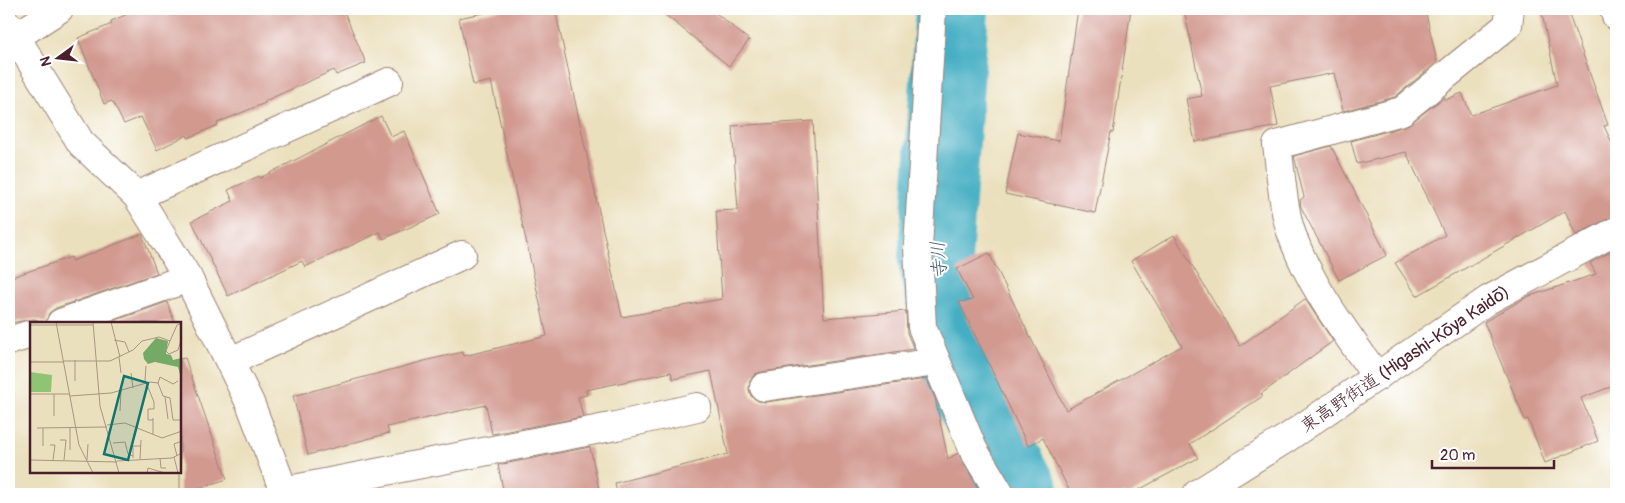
<svg xmlns="http://www.w3.org/2000/svg" width="1625" height="503" font-family="Pangolin,'Klee One',sans-serif">
<style>
.lines{fill:none;stroke-linecap:round;stroke-linejoin:round}
.river{stroke:#44aec3;stroke-width:74}
.building{fill:#d2998f}
.street-casing{stroke:#9a8074;stroke-width:30}
.street{stroke:#fff;stroke-width:28}
.labels{text-anchor:middle;dominant-baseline:central;stroke-width:4;stroke-linejoin:round;paint-order:stroke}
.street-label{font-size:18px;fill:#4a1f2b;stroke:#fff}
.water-label{font-size:19px;font-style:italic;fill:#475f6f;stroke:#fff}
.inset-road{fill:none;stroke:#ab9383;stroke-width:1}
.view{fill:#0f766e;fill-opacity:0.15;stroke:#0f766e;stroke-width:2.5}
.inset-edge{fill:none;stroke:#4a1f2b;stroke-width:2.5}
</style>
<rect width="100%" height="100%" fill="#fff"/>
<filter id="ink" filterUnits="userSpaceOnUse"><feTurbulence type="fractalNoise" baseFrequency=".02" numOctaves="2"/><feDisplacementMap in="SourceGraphic" scale="10" xChannelSelector="R" yChannelSelector="G"/><feConvolveMatrix kernelMatrix="1 2 1 2 8 2 1 2 1" color-interpolation-filters="sRGB"/></filter>
<filter id="wash" filterUnits="userSpaceOnUse"><feTurbulence type="fractalNoise" baseFrequency=".0096" numOctaves="4" result="noise"/><feDisplacementMap in="SourceGraphic" scale="20" xChannelSelector="R" yChannelSelector="G"/><feGaussianBlur stdDeviation="1.12" result="paint"/><feColorMatrix in="noise" values="0 0 0 0 0 0 0 0 0 0 0 0 0 0 0 0 0 1.4 0 .05"/><feComposite in="paint" operator="in"/></filter>
<g filter="url(#wash)">
<rect width="100%" height="100%" fill="#ebe0be"/>
<g class="lines">
<path class="river" d="M952,9L935,259L961,379L1023,494"/>
</g>
<g id="blocks">
<g class="building">
<path d="M140,9H343L366,63L336,75L334,70L265,101V103L217,123L218,125L188,138L187,135L157,150L141,117L124,124L112,101L104,104L78,38L112,24L111,21Z"/>
<path d="M502,9H555L622,317L722,299L716,211L738,210L732,126L813,121L824,318L906,311L907,333L914,349L762,372L755,374L750,381L749,389L751,396L758,401L766,402L927,379L935,398L948,459L958,453L982,494H617L615,483L728,454L711,371L673,379L671,372L586,390L587,395L578,397L583,417L492,434L486,405L387,427L389,433L308,455L293,396L432,359L463,352L464,356L547,336L491,81L473,85L459,18Z"/>
<path d="M658,9H711L749,40L729,66Z"/>
<path d="M1078,9H1131L1113,133L1111,132L1095,213L1005,194L1018,133L1059,141Z"/>
<path d="M1184,9H1425L1437,62L1395,97L1343,111L1334,73L1270,86L1278,126L1195,142L1186,99L1202,96Z"/>
<path d="M1541,9H1567L1608,125L1604,126L1616,152V215L1576,235L1565,211L1417,296L1395,263L1445,235L1406,152L1357,164L1351,141L1406,126L1445,97V100L1462,93L1471,115L1557,85Z"/>
<path d="M381,116L391,137L404,131L440,214L383,239L380,232L305,267L302,261L228,296L192,221L233,201L228,190L259,176L260,178Z"/>
<path d="M1331,146L1387,255L1339,280L1301,207L1300,200L1304,197L1294,156Z"/>
<path d="M142,234L157,273L56,308L49,313L46,323L34,319L9,323V278L71,257L72,261Z"/>
<path d="M1174,235L1240,346L1305,299L1333,341L1261,394L1263,396L1190,444L1198,458L1131,494H1071L1043,438L1028,446L959,302L973,300L957,269L989,253L1066,410L1182,346L1131,261Z"/>
<path d="M1616,249V385L1581,398L1598,441L1545,463L1528,419L1525,420L1484,322L1527,297L1596,274L1590,263Z"/>
<path d="M167,302L175,323H108Z"/>
<path d="M185,358L227,479L180,494V359Z"/>
<path d="M590,447L600,494H504L498,465Z"/>
</g>
</g>
</g>
<g filter="url(#ink)">
<use href="#blocks" fill-opacity="0" stroke="#9a8074" stroke-width="1"/>
<g class="lines">
<g class="street-casing">
<g id="street">
<path d="M932,9L918,248L922,327L973,449L1000,494"/>
<path d="M1614,9L1616,16"/>
<path d="M9,26L81,143L137,196L188,278L250,403L285,494"/>
<path d="M9,41L59,9"/>
<path d="M137,196L389,82"/>
<path d="M61,323L188,278"/>
<path d="M9,341L31,334"/>
<path d="M231,361L462,255"/>
<path d="M1377,377C1344,330 1308,284 1290,229C1282,203 1281,172 1277,145L1402,111L1508,25L1510,9"/>
<path d="M764,387L936,362"/>
<path d="M284,491L616,426L697,407"/>
<path d="M1197,494L1287,438L1488,300L1616,231"/>
</g>
</g>
<use href="#street" class="street"/>
</g>
</g>
<g class="labels">
<g class="street-label">
<text transform="translate(1405 359) rotate(-34)">東高野街道 (Higashi-Kōya Kaidō)</text>
</g>
<g class="water-label">
<text transform="translate(939 260) rotate(-94)">寺川</text>
</g>
</g>
<g transform="translate(30 322)">
<rect width="151" height="151" fill="#ebe0be"/>
<path d="M0,50L22,53L21,70H0Z" fill="#90c475"/>
<path d="M126,16L138,19L136,32L141,33L143,38L151,36V56L148,45L125,40L118,42L114,37L113,31Z" fill="#74aa66"/>
<path class="inset-road" d="M26,0L49,123L63,151M63,0L70,84L89,151M81,0L90,35M0,3H63M84,18L95,20L99,30M140,19L147,3L152,1M89,35L91,51M45,38V59M33,39H80L103,28L112,19L129,15L140,19L136,29L139,32L148,28L152,15M0,40H33M116,44L115,58L124,80V87H118V98H123M101,51L103,66M128,61L130,55L143,62L148,59M0,72H39M40,74L81,71L120,60L128,61L133,74L140,76L143,98H152M135,75L138,97M90,89L91,68M24,94V72M123,96V112M77,103L95,101L132,116L152,109M7,106L77,105M30,118H36L34,138M83,121L95,120L98,132L103,134M20,123H25L23,138M13,124V106M40,128V106M147,134L144,122L152,119M144,135L148,151M103,136V124H111M130,136L131,146H136M110,137L111,118M0,138L87,140M57,138L58,122M87,139L142,136L152,131M117,151L118,146L135,151"/>
<path class="view" d="M94,54L118,61L98,138L74,132Z"/>
<rect width="151" height="151" class="inset-edge"/>
</g>
<rect width="1625" height="503" fill="none" stroke="#fff" stroke-width="30"/>
<g transform="translate(58 58) rotate(255)" stroke="#ffffff" stroke-width="4" paint-order="stroke">
<path d="M0-4L9 19L0 12L-9 19Z" fill="#4a1f2b"/>
<text y="-8" font-size="14" font-weight="bold" text-anchor="middle" fill="#4a1f2b">N</text>
</g>
<path d="M1432 460v8h122v-8" fill="none" stroke="#4a1f2b" stroke-width="2.5"/>
<text x="1440" y="460" font-size="15" fill="#4a1f2b" stroke="#ffffff" stroke-width="4" paint-order="stroke">20 m</text>
</svg>
